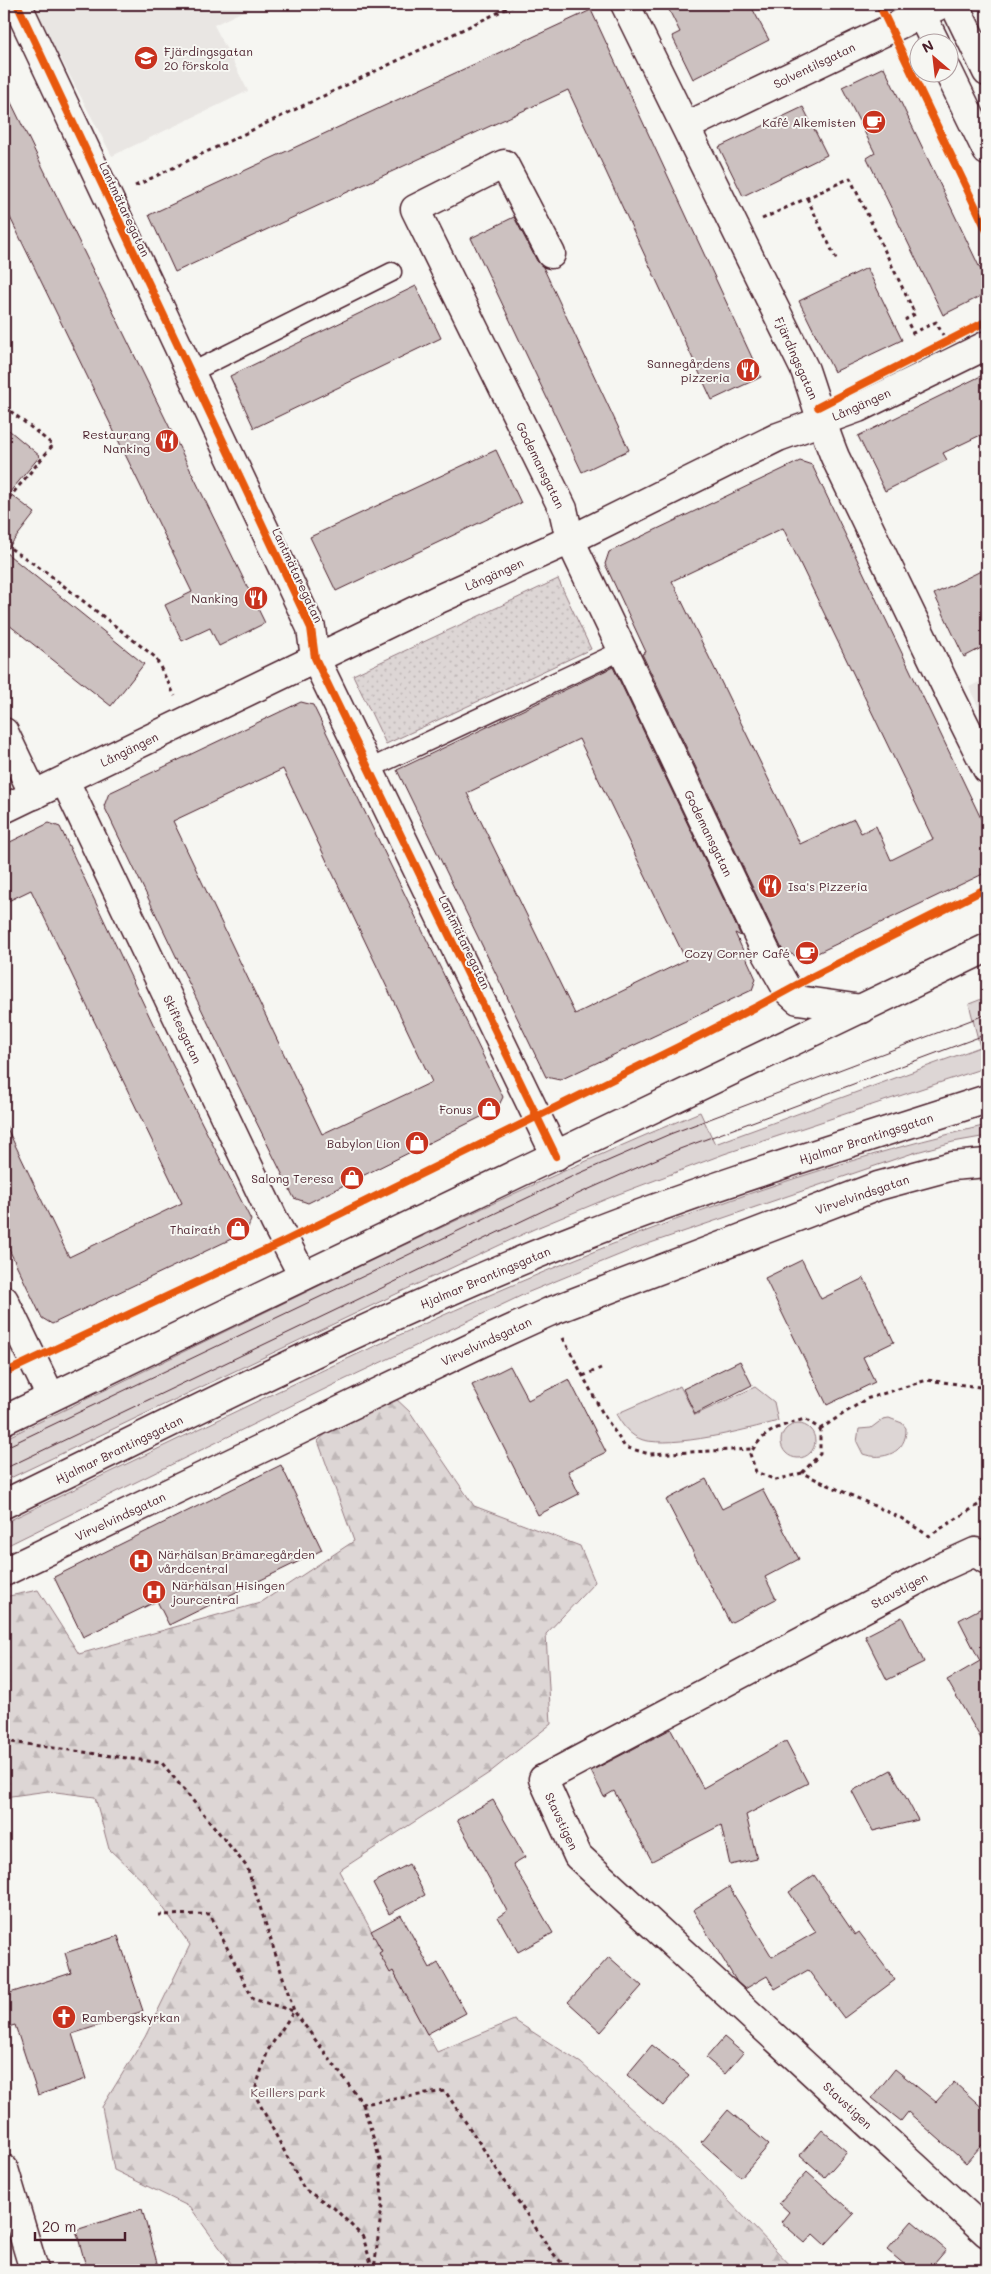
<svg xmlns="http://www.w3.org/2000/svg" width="991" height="2274" font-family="Mali,sans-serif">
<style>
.built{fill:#e9e6e3}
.grass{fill:#ddd6d5;stroke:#947a80}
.forest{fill:url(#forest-firs);stroke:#947a80}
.park{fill:url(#park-dots);stroke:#947a80}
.building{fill:#ccc1c0;stroke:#4a1f2b;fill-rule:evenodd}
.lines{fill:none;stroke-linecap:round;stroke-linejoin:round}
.lane-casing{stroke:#4a1f2b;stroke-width:21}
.street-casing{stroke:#4a1f2b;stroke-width:31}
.secondary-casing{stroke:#4a1f2b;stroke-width:31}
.path{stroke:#4a1f2b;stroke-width:3;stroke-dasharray:4 4;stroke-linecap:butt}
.lane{stroke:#f6f6f2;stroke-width:18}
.street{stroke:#f6f6f2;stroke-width:28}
.secondary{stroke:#f6f6f2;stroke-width:28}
.tram{stroke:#4a1f2b;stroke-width:1}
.cycleway-casing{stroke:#f6f6f2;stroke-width:11}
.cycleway{stroke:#e8590c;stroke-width:8}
.labels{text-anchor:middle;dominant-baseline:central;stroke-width:4;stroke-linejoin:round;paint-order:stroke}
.poi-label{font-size:12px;fill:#4a1f2b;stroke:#f6f6f2;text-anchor:end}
.street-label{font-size:12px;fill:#4a1f2b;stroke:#f6f6f2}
.park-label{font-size:12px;fill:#6f4d56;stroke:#f6f6f2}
</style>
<defs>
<pattern id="forest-firs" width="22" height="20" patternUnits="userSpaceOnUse" patternTransform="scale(1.25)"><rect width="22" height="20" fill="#ddd6d5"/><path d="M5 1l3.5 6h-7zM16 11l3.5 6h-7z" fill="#bfb7b7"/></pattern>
<pattern id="park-dots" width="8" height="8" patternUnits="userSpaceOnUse" patternTransform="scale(1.25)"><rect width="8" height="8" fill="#ddd6d5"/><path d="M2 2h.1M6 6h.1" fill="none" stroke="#bfb7b7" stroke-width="1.8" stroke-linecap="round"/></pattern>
</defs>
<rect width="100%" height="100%" fill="#f6f6f2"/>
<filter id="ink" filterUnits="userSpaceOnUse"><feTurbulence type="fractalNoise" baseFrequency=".02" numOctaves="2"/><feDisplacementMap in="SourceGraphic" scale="10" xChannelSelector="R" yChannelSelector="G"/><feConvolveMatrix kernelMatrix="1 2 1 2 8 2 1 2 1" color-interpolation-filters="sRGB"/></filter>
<g filter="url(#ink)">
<g class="built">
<path d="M32,4H258L214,25L248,91L112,156Z"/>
<path d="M987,678V726L969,687Z"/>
</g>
<g class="grass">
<path d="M987,997V1067L724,1154L616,1195L534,1229L413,1286L4,1481V1439C235,1328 463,1211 700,1112L715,1144L980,1047L969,1004Z"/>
<path d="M987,1125V1136L953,1142L913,1153L636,1248L529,1292L329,1387L4,1547V1523C322,1371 641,1205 987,1125Z"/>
<path d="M680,1386L695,1415L755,1387L774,1402L778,1421C746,1430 674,1448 643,1440C630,1436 622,1425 616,1414Z"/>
<path d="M889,1418L902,1423L906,1428C907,1453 883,1461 863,1454L857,1442L859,1429L871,1428L883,1419Z"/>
<circle cx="798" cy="1441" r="17"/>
</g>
<path class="forest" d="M393,1396L410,1412L474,1506L580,1546L595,1582L546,1634L551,1724L489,1773L339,1871L437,2052L514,2020L581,2063L703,2174L795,2270H236L190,2207L114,2170L102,2107L145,2037L190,1945L147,1885L109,1849L95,1797L48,1791L4,1797V1613L9,1596L38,1590L79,1654L260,1603L354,1541L318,1441L344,1417Z"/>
<path class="park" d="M558,579L591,649L386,744L353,675Z"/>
<g class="building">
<path d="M682,4H750L769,40L693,79L672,36L680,32L669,10Z"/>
<path d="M591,10L761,377L712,400L568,90L175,272L149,215Z"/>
<path d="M884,67L987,283V293L943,315L867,158L875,153L842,87Z"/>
<path d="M4,88L265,623L219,646L210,628L182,641L165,605L192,592L4,205Z"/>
<path d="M803,107L827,155L743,196L719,147Z"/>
<path d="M514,217L537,261L543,267L629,450L582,472L471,238Z"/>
<path d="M867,268L902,340L834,372L799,301Z"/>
<path d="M416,286L441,338L254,428L230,376Z"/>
<path d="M987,373V432L943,453L947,460L885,491L858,436Z"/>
<path d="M4,426L40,456L9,493L35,513L5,552L144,664L111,706L4,621Z"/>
<path d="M496,450L521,503L336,591L310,537Z"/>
<path d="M800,461L812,465L987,831V872L805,959L783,951L780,945L642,654L646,652L605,564L609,552ZM783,528L933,839L891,860L876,826L861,833L854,819L800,844L672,581Z"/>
<path d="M987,568V645L964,657L934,594Z"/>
<path d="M613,667L741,936L735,933L756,979L752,990L560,1080L546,1077L397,770ZM579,739L686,960L575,1014L467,793Z"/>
<path d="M301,702L313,705L503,1097L497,1109L308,1203L294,1198L232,1073L104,806L109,793ZM283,769L432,1082L322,1134L173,821Z"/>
<path d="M49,823L60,827L171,1062L251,1220L246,1232L52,1324L42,1318L4,1239V1122L69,1257L182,1203L31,890L4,903V845Z"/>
<path d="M802,1260L821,1299L864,1278L894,1342L863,1357L875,1382L827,1405L765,1278Z"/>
<path d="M740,1361L752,1385L695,1414L683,1389Z"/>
<path d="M510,1366L528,1400L569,1379L606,1452L568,1471L579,1494L538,1515L472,1385Z"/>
<path d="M281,1465L322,1550L169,1625L157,1601L83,1637L54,1577Z"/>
<path d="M706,1479L722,1509L762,1489L799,1559L765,1577L776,1599L730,1623L666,1500Z"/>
<path d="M987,1605V1749L947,1680L980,1661L959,1620Z"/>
<path d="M902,1617L924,1662L887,1680L865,1636Z"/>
<path d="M671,1729L703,1788L786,1741L808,1783L746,1815L757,1859L730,1865L721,1825L652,1861L614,1791L604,1797L591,1771Z"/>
<path d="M891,1770L918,1820L873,1831L852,1791Z"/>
<path d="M493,1800L525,1857L513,1864L553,1933L518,1952L498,1917L507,1911L457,1820Z"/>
<path d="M409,1864L425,1895L389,1914L373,1883Z"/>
<path d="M814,1875L855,1935L859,1932L895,1980L844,2018L808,1970L775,1989L767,1976L745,1989L737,1982L693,1910L729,1887L772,1957L816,1932L789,1892Z"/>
<path d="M401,1915L430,1968L438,1963L466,2013L427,2034L393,1971L390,1973L379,1953L382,1951L371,1931Z"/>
<path d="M118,1936L143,2011L72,2034L86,2079L38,2095L15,2025L8,2027L4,2014V1995L71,1973L65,1953Z"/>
<path d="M609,1957L642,1986L601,2032L568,2002Z"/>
<path d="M724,2037L743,2053L725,2074L706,2058Z"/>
<path d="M652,2045L689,2075L663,2106L627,2075Z"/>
<path d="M895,2069L936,2102L954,2082L987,2112V2139L966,2163L908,2112L901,2121L872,2098Z"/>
<path d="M728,2110L769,2145L741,2177L701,2142Z"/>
<path d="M822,2130L847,2152L825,2177L800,2155Z"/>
<path d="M807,2172L854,2214L825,2245L813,2234L805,2243L781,2222L789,2212L779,2203Z"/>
<path d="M142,2209L159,2270H87L76,2230Z"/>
<path d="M912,2221L946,2250L929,2270H911L887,2250Z"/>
</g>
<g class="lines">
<g class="lane-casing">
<g id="lane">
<path d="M190,373L392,272"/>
<path d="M369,769L621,651"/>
</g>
</g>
<g class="street-casing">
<g id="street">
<path d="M17,4L311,628L315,658L556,1156"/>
<path d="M625,4L805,370C815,399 823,428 835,457L952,699L987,769"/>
<path d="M687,126L942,4"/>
<path d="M551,254L504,164L415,209L563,509L570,540L766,952L788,991L798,1000L862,1009"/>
<path d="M4,732L34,795"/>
<path d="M65,781L275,1222L303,1276"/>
<path d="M4,809L441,598L570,540L778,437L858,408L987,345"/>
<path d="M4,1300L51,1397"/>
<path d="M987,1560L975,1552L942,1567L543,1779L578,1856L987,2233"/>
<path d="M4,1572L481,1343L549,1312L878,1186L952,1166L987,1163"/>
<path d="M4,2169L34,2270"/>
</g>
</g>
<g class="secondary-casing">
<g id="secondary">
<path d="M916,4L935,42"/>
<path d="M954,4L987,72"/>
<path d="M948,71L987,151"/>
<path d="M4,1420L987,948"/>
<path d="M4,1504C194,1412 385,1313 582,1236C714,1184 851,1143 987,1099"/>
</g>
</g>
<g class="path">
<path d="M135,186L516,4"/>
<path d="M807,198L838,263"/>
<path d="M762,219L850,178L915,314L906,319L913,333L936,322L943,335"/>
<path d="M4,406L53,445L4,504"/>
<path d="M4,544L46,572L155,657L175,696"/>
<path d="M563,1338L603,1414L625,1447L649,1454L752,1449"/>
<path d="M583,1376L601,1368"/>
<path d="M820,1429L866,1399L927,1380L987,1388"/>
<path d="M802,1473L820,1454V1429L805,1419C780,1426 764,1430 750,1454L756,1472L776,1480L802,1473L901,1518L929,1536L978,1505L987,1493"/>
<path d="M4,1741L162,1763L247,1867L294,2011L268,2050L254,2093L304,2189L334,2208L363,2237L373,2270"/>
<path d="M158,1915L210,1914L253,1999L294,2011L363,2104L445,2091L551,2251L568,2270"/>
<path d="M363,2104L380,2160L382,2206L374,2270"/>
</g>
<use href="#lane" class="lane"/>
<use href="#street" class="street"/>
<use href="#secondary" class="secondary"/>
<g class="tram">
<path d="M4,1448L571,1177L670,1134L987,1014"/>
<path d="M4,1469L578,1194L677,1150L987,1034"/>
</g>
<g class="cycleway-casing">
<g id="cycleway">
<path d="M17,4L311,628L315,658L556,1156"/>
<path d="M879,4L987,231"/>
<path d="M818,407L987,321"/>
<path d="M4,1373L285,1241L678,1047L758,1006L815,975L987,888"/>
</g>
</g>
<use href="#cycleway" class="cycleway"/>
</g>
</g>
<defs>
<g id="school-disc" transform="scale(1.25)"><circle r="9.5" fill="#c8321e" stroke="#f6f6f2"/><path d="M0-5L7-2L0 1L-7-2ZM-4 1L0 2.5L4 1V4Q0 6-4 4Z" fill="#fff"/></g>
<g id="cafe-disc" transform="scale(1.25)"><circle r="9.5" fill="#c8321e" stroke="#f6f6f2"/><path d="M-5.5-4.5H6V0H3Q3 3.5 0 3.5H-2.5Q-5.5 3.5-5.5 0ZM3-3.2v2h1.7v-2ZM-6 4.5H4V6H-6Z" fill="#fff"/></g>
<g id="restaurant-disc" transform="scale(1.25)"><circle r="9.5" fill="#c8321e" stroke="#f6f6f2"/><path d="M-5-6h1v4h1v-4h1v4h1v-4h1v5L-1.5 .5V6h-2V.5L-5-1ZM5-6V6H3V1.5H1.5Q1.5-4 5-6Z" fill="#fff"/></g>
<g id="shop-disc" transform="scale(1.25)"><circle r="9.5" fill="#c8321e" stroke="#f6f6f2"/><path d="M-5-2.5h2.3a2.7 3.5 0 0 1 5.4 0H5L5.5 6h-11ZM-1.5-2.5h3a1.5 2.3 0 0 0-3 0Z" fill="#fff"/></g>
<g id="hospital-disc" transform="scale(1.25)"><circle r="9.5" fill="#c8321e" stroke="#f6f6f2"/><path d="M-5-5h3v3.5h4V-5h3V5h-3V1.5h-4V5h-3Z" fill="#fff"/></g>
<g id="church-disc" transform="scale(1.25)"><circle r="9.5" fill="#c8321e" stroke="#f6f6f2"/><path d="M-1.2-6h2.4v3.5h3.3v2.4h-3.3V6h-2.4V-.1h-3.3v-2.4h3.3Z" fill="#fff"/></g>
</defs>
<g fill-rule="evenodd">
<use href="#school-disc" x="146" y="58"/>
<use href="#cafe-disc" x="874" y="122"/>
<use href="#restaurant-disc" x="748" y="370"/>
<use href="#restaurant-disc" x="167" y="441"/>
<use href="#restaurant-disc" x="256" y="598"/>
<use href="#restaurant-disc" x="770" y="886"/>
<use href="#cafe-disc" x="807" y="953"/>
<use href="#shop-disc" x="489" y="1109"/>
<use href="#shop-disc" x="417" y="1143"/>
<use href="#shop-disc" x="352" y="1178"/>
<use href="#shop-disc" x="238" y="1229"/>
<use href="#hospital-disc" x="141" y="1561"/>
<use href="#hospital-disc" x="154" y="1592"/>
<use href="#church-disc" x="64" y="2017"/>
</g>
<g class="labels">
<g class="poi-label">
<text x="164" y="51" text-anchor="start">Fjärdingsgatan<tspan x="164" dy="14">20 förskola</tspan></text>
<text x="856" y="122">Kafé Alkemisten</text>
<text x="730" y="363">Sannegårdens<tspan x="730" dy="14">pizzeria</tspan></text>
<text x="150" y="434">Restaurang<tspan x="150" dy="14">Nanking</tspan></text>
<text x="238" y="598">Nanking</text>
<text x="788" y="886" text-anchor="start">Isa's Pizzeria</text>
<text x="790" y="953">Cozy Corner Café</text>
<text x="472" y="1109">Fonus</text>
<text x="400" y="1143">Babylon Lion</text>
<text x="334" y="1178">Salong Teresa</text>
<text x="220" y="1229">Thairath</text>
<text x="158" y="1554" text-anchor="start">Närhälsan Brämaregården<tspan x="158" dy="14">vårdcentral</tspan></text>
<text x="172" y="1585" text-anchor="start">Närhälsan Hisingen<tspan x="172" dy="14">jourcentral</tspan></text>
<text x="82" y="2017" text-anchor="start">Rambergskyrkan</text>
</g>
<g class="street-label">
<text transform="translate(814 65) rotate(-26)">Solventilsgatan</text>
<text transform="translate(125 209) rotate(65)">Lantmätaregatan</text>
<text transform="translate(797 358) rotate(66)">Fjärdingsgatan</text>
<text transform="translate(861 404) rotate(-24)">Långängen</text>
<text transform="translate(541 465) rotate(64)">Godemansgatan</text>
<text transform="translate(494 574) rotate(-24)">Långängen</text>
<text transform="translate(298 575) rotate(65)">Lantmätaregatan</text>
<text transform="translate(129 749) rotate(-26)">Långängen</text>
<text transform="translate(709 833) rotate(64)">Godemansgatan</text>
<text transform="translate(465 942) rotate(64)">Lantmätaregatan</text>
<text transform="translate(183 1029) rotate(65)">Skiftesgatan</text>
<text transform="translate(866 1138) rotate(-18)">Hjalmar Brantingsgatan</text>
<text transform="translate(862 1194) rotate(-19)">Virvelvindsgatan</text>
<text transform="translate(485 1277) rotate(-23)">Hjalmar Brantingsgatan</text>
<text transform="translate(486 1341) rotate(-25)">Virvelvindsgatan</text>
<text transform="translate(119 1449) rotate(-26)">Hjalmar Brantingsgatan</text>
<text transform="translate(120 1516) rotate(-25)">Virvelvindsgatan</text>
<text transform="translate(899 1590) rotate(-28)">Stavstigen</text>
<text transform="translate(562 1821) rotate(65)">Stavstigen</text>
<text transform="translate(848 2105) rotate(43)">Stavstigen</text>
</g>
<g class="park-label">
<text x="288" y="2092">Keillers park</text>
</g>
</g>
<rect width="991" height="2274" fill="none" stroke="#f6f6f2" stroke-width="20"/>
<rect x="10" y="10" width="971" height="2254" fill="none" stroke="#4a1f2b" stroke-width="2" filter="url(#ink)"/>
<g transform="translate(934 58) rotate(332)"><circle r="24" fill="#f6f6f2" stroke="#b1a0a2"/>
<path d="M0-4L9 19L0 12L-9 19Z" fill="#c8321e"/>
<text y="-8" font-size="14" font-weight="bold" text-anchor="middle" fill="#4a1f2b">N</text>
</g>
<path d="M35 2232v8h90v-8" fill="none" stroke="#4a1f2b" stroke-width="2.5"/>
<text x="42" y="2232" font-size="15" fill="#4a1f2b" stroke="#f6f6f2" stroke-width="4" paint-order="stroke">20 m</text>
</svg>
